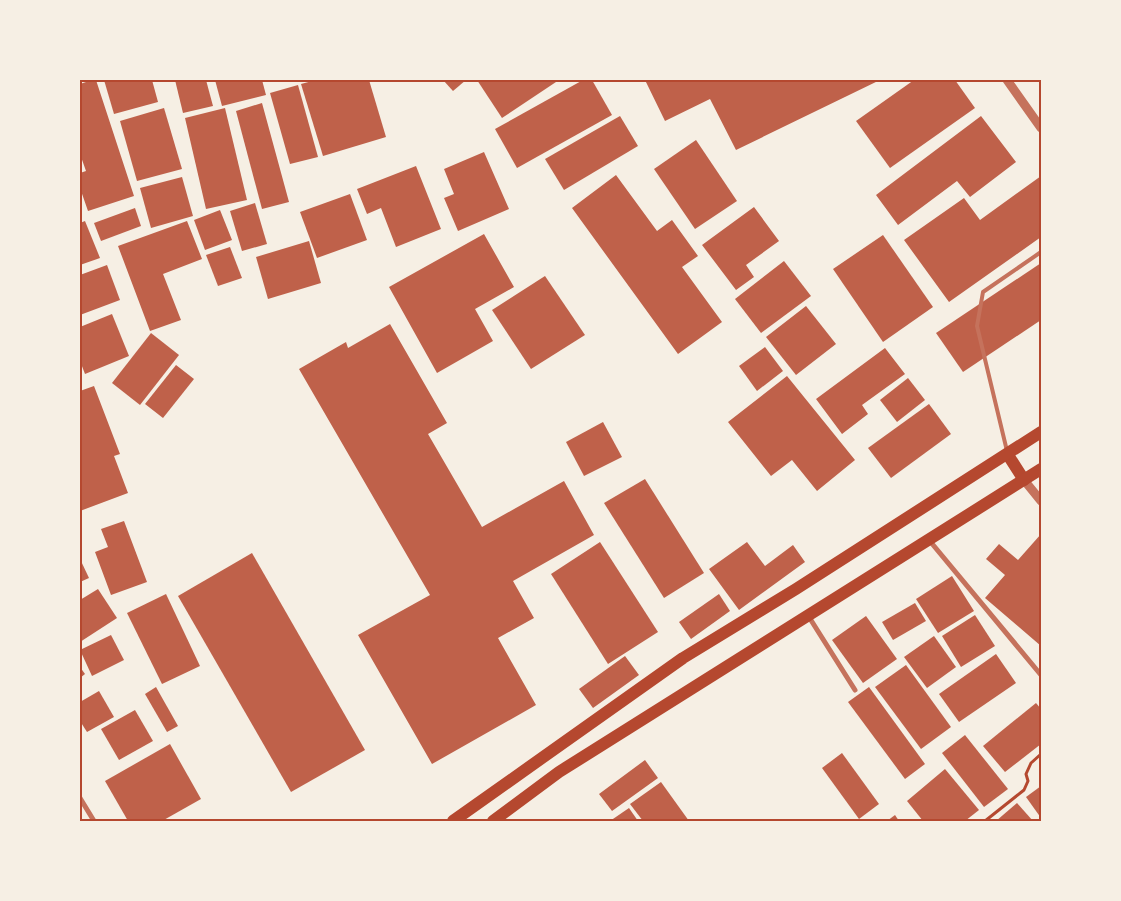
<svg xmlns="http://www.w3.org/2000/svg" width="1121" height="901" font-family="'Libre Baskerville',serif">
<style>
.building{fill:#bf614a}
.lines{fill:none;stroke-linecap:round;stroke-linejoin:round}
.path{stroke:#b5482f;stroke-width:3}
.service{stroke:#c5725c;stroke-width:4}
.minor{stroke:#c5725c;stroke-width:5}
.tertiary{stroke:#c5725c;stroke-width:9}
.primary{stroke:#b5482f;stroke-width:12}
.neatline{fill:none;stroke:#b5482f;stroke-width:2}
</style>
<rect width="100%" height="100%" fill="#f6efe4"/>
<g class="building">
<path d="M92,80H96L134,196L88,211L80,188V173L86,171L80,154V84Z"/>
<path d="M104,80H152L158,102L114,114Z"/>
<path d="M175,80H206L213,106L183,113Z"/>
<path d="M215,80H262L266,95L222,106Z"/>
<path d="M316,80H369L386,137L323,156L301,84Z"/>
<path d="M443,80H466L453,91Z"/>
<path d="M477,80H559L502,118Z"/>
<path d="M583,80H592L612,115L517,168L495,129Z"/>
<path d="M645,80H880L736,150L710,99L665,121Z"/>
<path d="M914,80H955L975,108L890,168L856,121Z"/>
<path d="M298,85L318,157L290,164L270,93Z"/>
<path d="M262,103L289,202L262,209L236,111Z"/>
<path d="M164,108L182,169L137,181L120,121Z"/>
<path d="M225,108L247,200L206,209L185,118Z"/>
<path d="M620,116L638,146L564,190L545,159Z"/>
<path d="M981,116L1016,162L970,197L957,181L898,225L876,195Z"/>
<path d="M696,140L737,201L695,229L654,169Z"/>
<path d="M484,152L509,209L458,231L444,198L454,194L444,169Z"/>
<path d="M416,166L441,229L396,247L381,208L367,214L357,189Z"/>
<path d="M616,175L657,231L672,220L698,256L682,267L722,322L678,354L572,208Z"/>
<path d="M1041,176V237L949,302L904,240L964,198L980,220Z"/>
<path d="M182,177L193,216L151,228L140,188Z"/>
<path d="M350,194L367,240L317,258L300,212Z"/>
<path d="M255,203L267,244L242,251L230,211Z"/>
<path d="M754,207L779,241L746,265L754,277L736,290L702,245Z"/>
<path d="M135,208L141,226L101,241L94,223Z"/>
<path d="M220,210L232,240L205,250L194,220Z"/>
<path d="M85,221L100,258L80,265V223Z"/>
<path d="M187,221L202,259L163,274L181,320L150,331L118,246Z"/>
<path d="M484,234L514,287L475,309L493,341L437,373L389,287Z"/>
<path d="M883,235L933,307L883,342L833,269Z"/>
<path d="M309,241L321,283L268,299L256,257Z"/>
<path d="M230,247L242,278L218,286L206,255Z"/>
<path d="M784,261L811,296L761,333L735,299Z"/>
<path d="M1041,263V320L963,372L936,333Z"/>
<path d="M107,265L120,300L80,315V275Z"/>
<path d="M545,276L585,335L531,369L492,310Z"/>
<path d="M806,306L836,344L796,375L766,337Z"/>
<path d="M112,314L129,356L85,374L80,361V327Z"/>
<path d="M390,324L447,423L428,434L482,527L564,481L594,535L513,581L534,618L498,638L536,705L432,764L358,635L430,595L299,369L346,342L348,348Z"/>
<path d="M151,333L179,355L140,405L112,383Z"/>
<path d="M765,347L783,371L757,391L739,366Z"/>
<path d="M885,348L905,374L862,405L868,414L842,434L816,399Z"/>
<path d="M176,365L194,379L163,418L145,404Z"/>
<path d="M787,376L855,460L817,491L792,460L771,476L728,422Z"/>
<path d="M908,378L925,400L897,422L880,400Z"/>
<path d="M94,386L120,454L114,456L128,493L80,511V391Z"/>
<path d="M929,404L951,434L891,478L868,448Z"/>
<path d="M603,422L622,457L584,476L566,442Z"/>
<path d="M645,479L704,573L664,598L604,503Z"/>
<path d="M124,521L147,582L111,595L95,552L108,547L101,529Z"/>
<path d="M1041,534V646L985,598L1005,575L986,559L999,544L1018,560Z"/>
<path d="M600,542L658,632L608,664L551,574Z"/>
<path d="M747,542L765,566L793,545L805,562L739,610L709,569Z"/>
<path d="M252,553L365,750L291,792L178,596Z"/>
<path d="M80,559L89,578L80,582Z"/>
<path d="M952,576L974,611L938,633L916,599Z"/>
<path d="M98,589L117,618L80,642V600Z"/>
<path d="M166,594L200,666L162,684L127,613Z"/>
<path d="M719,594L730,611L691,639L679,622Z"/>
<path d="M915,603L926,621L893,640L882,622Z"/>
<path d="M975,615L995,646L961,667L942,636Z"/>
<path d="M866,616L897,659L863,683L832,640Z"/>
<path d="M111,635L124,660L92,676L80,650Z"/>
<path d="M934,636L956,667L927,688L904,657Z"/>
<path d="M996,654L1016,683L959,722L939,694Z"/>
<path d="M625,656L639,675L593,708L579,689Z"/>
<path d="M906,665L951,727L921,749L875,687Z"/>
<path d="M80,667L85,674L80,678Z"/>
<path d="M156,687L178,726L167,732L145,694Z"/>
<path d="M869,687L925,764L905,779L848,702Z"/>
<path d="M99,691L114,717L87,732L80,721V702Z"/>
<path d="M1036,703L1041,709V744L1005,772L983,746Z"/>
<path d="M135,710L153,741L119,760L101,729Z"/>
<path d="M965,735L1008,789L984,807L942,753Z"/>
<path d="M170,744L201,799L162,821H128L105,781Z"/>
<path d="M842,753L879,804L859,819L822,768Z"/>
<path d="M645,760L658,778L612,811L599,794Z"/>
<path d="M945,769L979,810L965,821H923L907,801Z"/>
<path d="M661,782L689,821H643L630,804Z"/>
<path d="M1041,786V818L1026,797Z"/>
<path d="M1017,803L1033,821H996Z"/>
<path d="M629,808L638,821H610Z"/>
<path d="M895,815L899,821H887Z"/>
</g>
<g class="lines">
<path class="path" d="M985,821L1024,790L1028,781L1026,774L1031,763L1041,754"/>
<path class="service" d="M1007,451L977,326L983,292L1041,252"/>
<g class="minor">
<path d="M929,540L1041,675"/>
<path d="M809,617L855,690"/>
<path d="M80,798L94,821"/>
</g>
<g class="tertiary">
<path d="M1007,80L1041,128"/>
<path d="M1024,480L1041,501"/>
</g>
<g class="primary">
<path d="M1008,455L1024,480"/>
<path d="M453,821L683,658L796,589L1041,432"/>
<path d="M493,821L559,772L1041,469"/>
</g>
</g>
<rect width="1121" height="901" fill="none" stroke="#f6efe4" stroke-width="162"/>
<rect x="81" y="81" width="959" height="739" class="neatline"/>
</svg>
